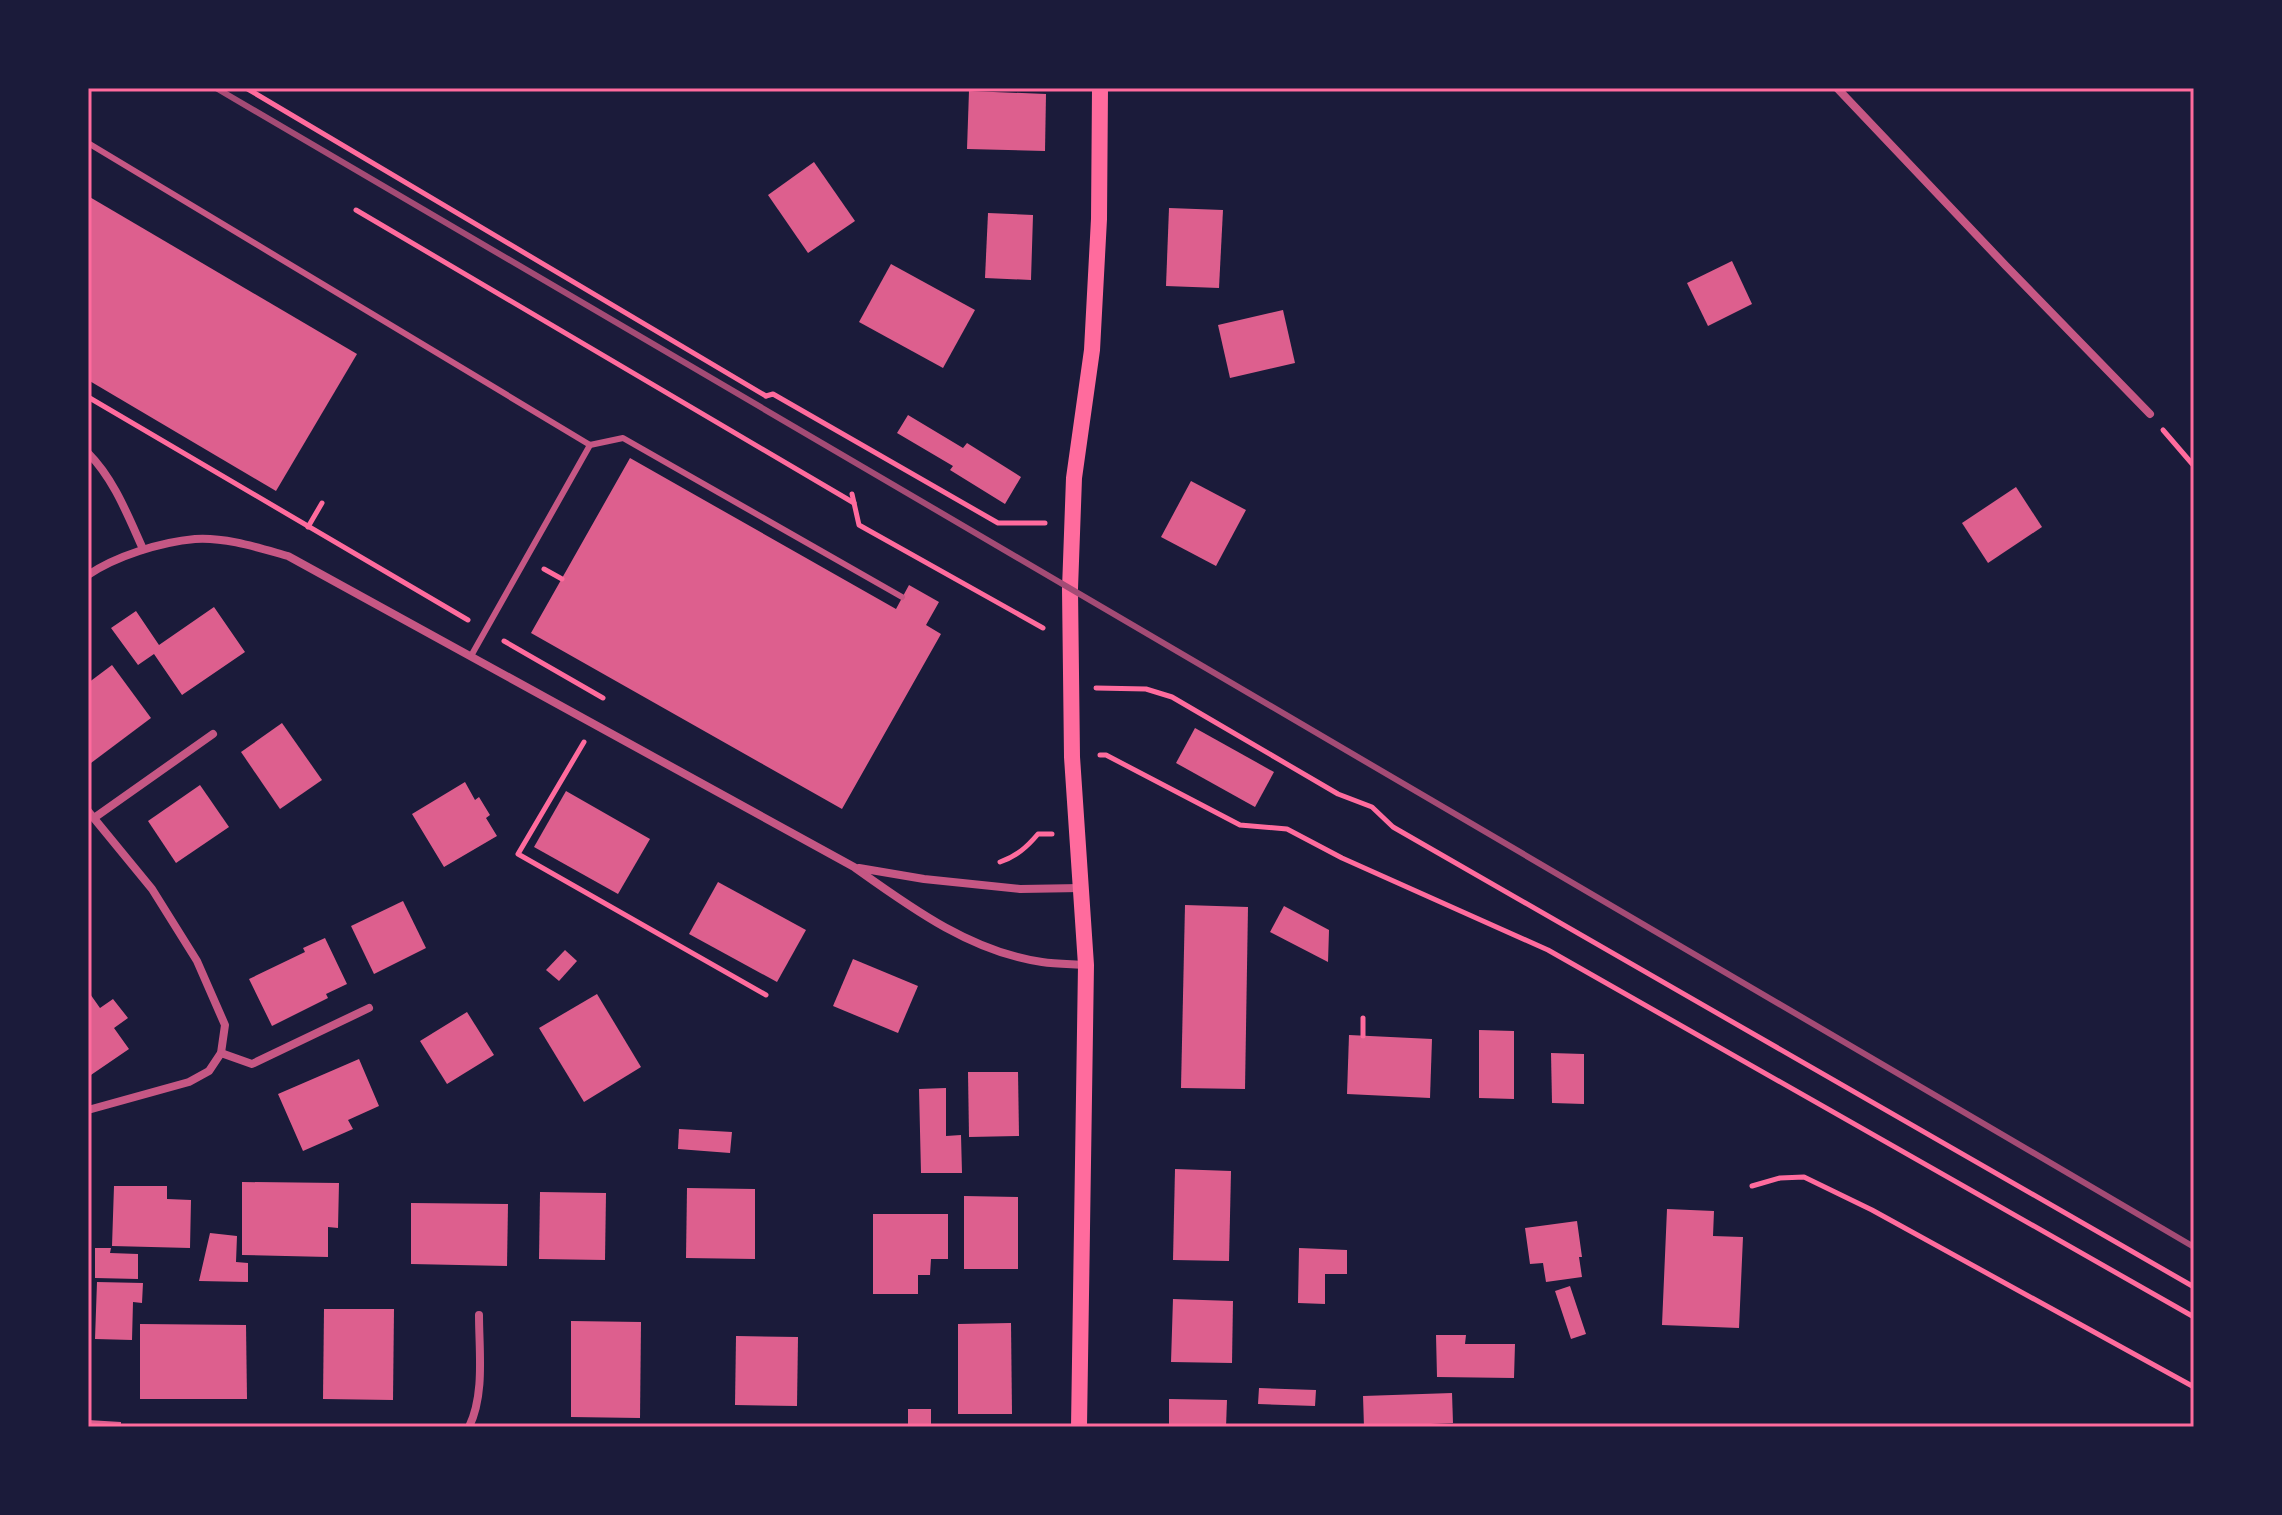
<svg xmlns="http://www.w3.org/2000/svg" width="2282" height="1515" font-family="Inter,sans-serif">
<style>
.building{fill:#dd5f8e}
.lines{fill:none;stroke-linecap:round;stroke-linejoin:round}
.path{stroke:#ff6b9d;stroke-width:5}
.service{stroke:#c65784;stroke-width:6}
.minor{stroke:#c65784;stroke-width:8}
.secondary{stroke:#ff6b9d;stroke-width:16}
.rail{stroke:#a44b75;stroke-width:6}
.neatline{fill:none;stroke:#ff6b9d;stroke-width:3}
</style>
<rect width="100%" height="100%" fill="#1b1b3a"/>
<g class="building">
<path d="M969,91L1046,94L1045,151L967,149Z"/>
<path d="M814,162L855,221L808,253L768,195Z"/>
<path d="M88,196L357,354L276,491L88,380Z"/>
<path d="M1169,208L1223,210L1219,288L1166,286Z"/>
<path d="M988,213L1033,215L1031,280L985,278Z"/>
<path d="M1732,261L1752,304L1708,326L1687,283Z"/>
<path d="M891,264L975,310L943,368L859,322Z"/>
<path d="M1283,310L1295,363L1230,378L1218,325Z"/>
<path d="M908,415L963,448L967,443L1021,477L1005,504L950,470L953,466L897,433Z"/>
<path d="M630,458L896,609L909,585L939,602L926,625L941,634L842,809L531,633Z"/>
<path d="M1191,481L1246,510L1216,566L1161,537Z"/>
<path d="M2016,487L2042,527L1988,563L1962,523Z"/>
<path d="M214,607L245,652L182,695L154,654L138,665L111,628L136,611L159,645Z"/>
<path d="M112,665L151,718L91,763L88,759V683Z"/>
<path d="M282,723L322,780L280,809L241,752Z"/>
<path d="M1195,728L1274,772L1255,807L1176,763Z"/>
<path d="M465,782L475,800L479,797L490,815L486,818L497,836L444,867L412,814Z"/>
<path d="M200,785L229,827L176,863L148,821Z"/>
<path d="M566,791L650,839L618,894L534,847Z"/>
<path d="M718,882L806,930L777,982L689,934Z"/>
<path d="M403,901L426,948L374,974L351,926Z"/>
<path d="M1185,905L1248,907L1245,1089L1181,1088Z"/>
<path d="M1284,906L1329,930L1328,962L1270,932Z"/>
<path d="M325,938L347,984L326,994L328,998L272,1026L249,979L305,952L303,948Z"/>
<path d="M565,950L577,961L559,981L546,970Z"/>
<path d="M853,959L918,986L898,1033L833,1006Z"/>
<path d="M88,991L100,1008L113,999L128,1018L114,1028L129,1049L88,1077Z"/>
<path d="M597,994L641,1067L584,1102L539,1028Z"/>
<path d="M467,1012L494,1055L447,1084L420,1041Z"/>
<path d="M1479,1030L1514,1031V1099L1479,1098Z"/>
<path d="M1349,1035L1432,1039L1430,1098L1347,1094Z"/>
<path d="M1551,1053L1584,1054V1104L1552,1103Z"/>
<path d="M359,1059L379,1106L348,1120L353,1129L303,1151L278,1094Z"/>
<path d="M968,1072H1018L1019,1136L969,1137Z"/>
<path d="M946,1088V1136L961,1135L962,1173H921L919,1089Z"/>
<path d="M679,1129L732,1132L730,1153L678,1149Z"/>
<path d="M1175,1169L1231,1171L1229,1261L1173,1260Z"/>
<path d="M242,1182L339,1183L338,1228L328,1227V1257L242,1255Z"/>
<path d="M114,1186H167V1199L191,1200L190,1248L112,1246Z"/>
<path d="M687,1188L755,1189V1259L686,1258Z"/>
<path d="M540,1192L606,1193L605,1260L539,1259Z"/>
<path d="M964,1196L1018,1197V1269H964Z"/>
<path d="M411,1203L508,1204L507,1266L411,1264Z"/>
<path d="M1667,1209L1714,1211L1713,1236L1743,1237L1739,1328L1662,1325Z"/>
<path d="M873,1214H948V1259H931L930,1275H918V1294H873Z"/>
<path d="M1577,1221L1582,1257H1579L1582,1277L1546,1282L1543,1263L1530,1264L1525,1228Z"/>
<path d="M210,1233L237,1236L236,1262L248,1263V1282L199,1281Z"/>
<path d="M95,1248H111L110,1253L138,1254V1279L95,1278Z"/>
<path d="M1299,1248L1347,1250V1274H1325V1304L1298,1303Z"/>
<path d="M97,1282L143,1283L142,1303L133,1302L132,1340L95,1339Z"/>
<path d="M1570,1286L1586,1334L1571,1339L1555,1291Z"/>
<path d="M1173,1299L1233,1301L1232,1363L1171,1362Z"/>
<path d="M324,1309H394L393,1400L323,1399Z"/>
<path d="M571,1321L641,1322L640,1418L571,1417Z"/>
<path d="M1011,1323L1012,1414H958V1324Z"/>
<path d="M140,1324L246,1325L247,1399H140Z"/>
<path d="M1436,1335H1466L1465,1344H1515L1514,1378L1437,1377Z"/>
<path d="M736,1336L798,1337L797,1406L735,1405Z"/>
<path d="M1259,1388L1316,1390L1315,1406L1258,1404Z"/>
<path d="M1452,1393L1453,1423L1364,1427L1363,1396Z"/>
<path d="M1169,1399L1227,1400L1226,1427H1169Z"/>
<rect x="908" y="1409" width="23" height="18"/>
<path d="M88,1420L121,1422V1427H88Z"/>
</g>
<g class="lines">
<g class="path">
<path d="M246,88L766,396"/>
<path d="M356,210L854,503"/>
<path d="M766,396L773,394L998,523H1045"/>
<path d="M88,397L468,620"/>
<path d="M2163,430L2194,466"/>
<path d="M852,494L859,525L1043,628"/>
<path d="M308,527L322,503"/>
<path d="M544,569L562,579"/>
<path d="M504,641L603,698"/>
<path d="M1096,688L1146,689L1172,697L1338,794L1372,807L1393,827L2194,1287"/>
<path d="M584,742L518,854L766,995"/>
<path d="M1100,755H1106L1240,825L1287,829L1342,858L1548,950L2194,1317"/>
<path d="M1000,862C1017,856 1027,847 1038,834H1052"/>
<path d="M1363,1036V1018"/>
<path d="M1752,1186L1780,1178L1804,1177L1872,1210L2194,1387"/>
</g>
<g class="service">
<path d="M88,143L590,445L623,438L902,597"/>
<path d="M471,656L590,445"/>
</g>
<g class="minor">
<path d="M1837,88L2006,266L2150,414"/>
<path d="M88,453C114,479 128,516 143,549"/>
<path d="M88,575C116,556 161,542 195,539C226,537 259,548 288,556L854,867C910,907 971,952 1042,962C1056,964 1071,964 1086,965"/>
<path d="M88,811L152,889L197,961L225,1025L221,1053L209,1071L189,1082L88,1110"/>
<path d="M94,818L213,734"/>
<path d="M859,868L924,879L1020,889L1081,888"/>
<path d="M221,1053L252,1064L369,1008"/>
<path d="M469,1427C485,1394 479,1351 479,1315"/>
</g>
<path class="secondary" d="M1079,1427L1086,965L1072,757L1070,589L1074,478L1092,350L1099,219L1100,88"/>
<path class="rail" d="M216,88L2194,1247"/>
</g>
<rect width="2282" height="1515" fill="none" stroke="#1b1b3a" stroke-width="180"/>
<rect x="90" y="90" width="2102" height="1335" class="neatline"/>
</svg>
